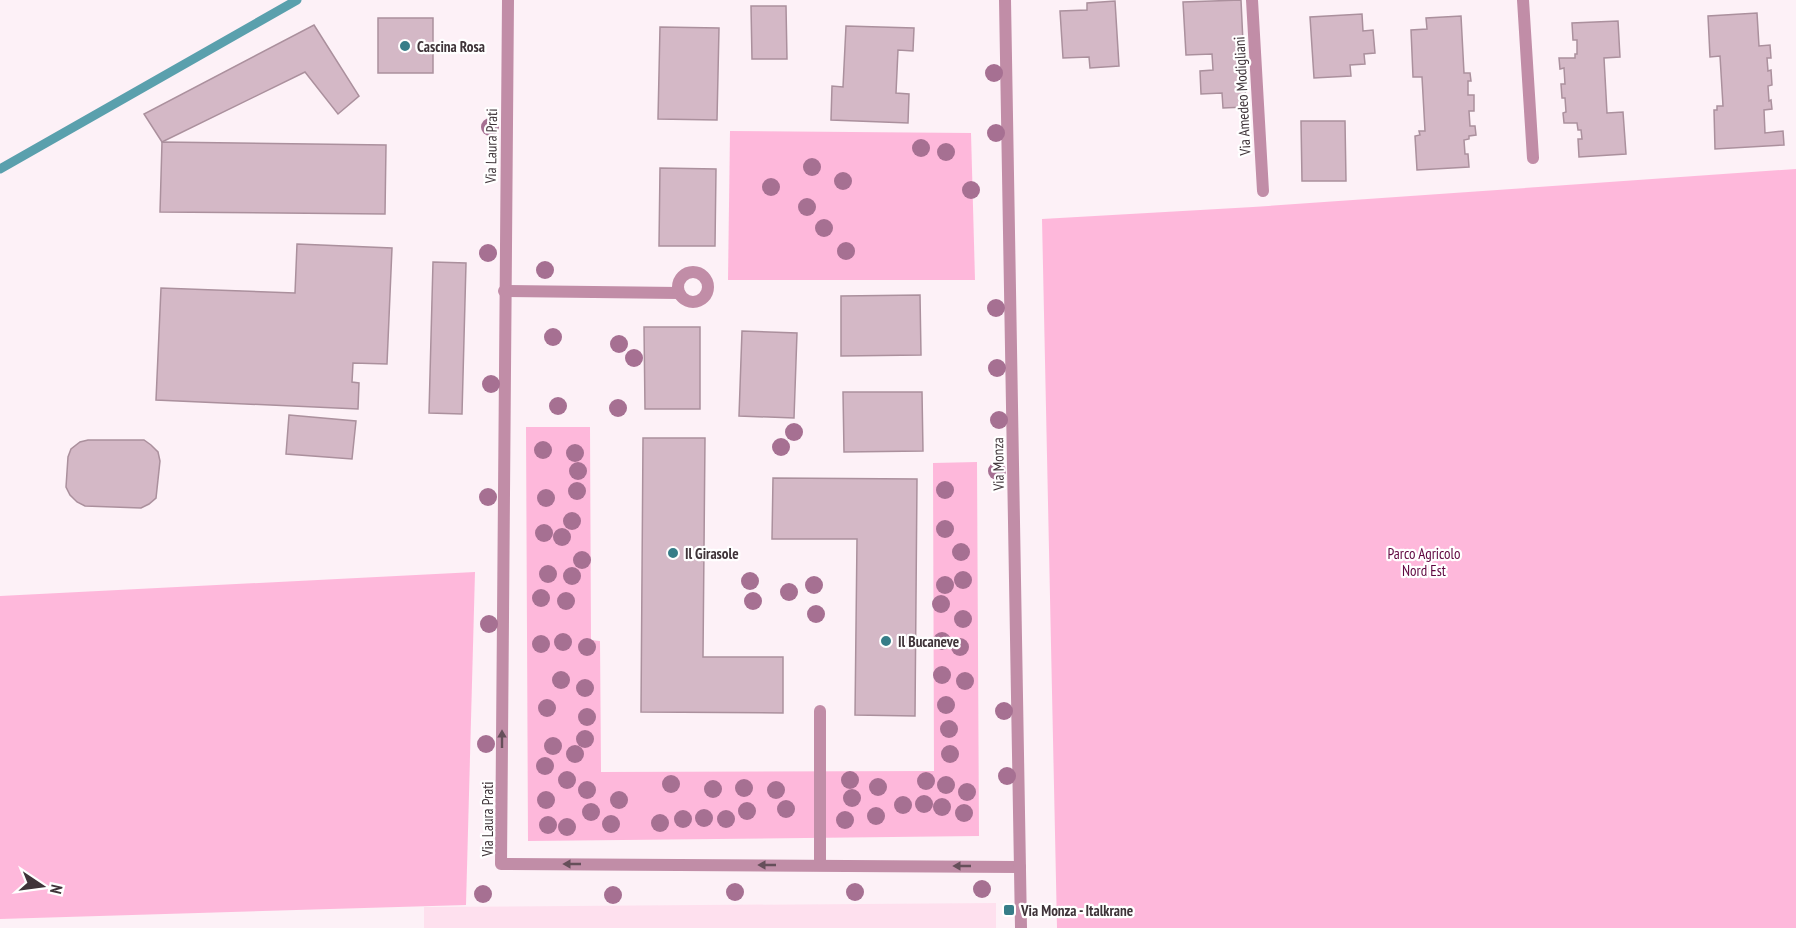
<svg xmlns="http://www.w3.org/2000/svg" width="1796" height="928" font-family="'PT Sans Narrow',sans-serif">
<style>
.built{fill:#fee0ee}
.green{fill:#feb8db}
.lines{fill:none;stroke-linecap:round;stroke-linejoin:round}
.stream{stroke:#5aa0ad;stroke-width:9}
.building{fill:#d4b8c6;stroke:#ab909d;stroke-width:1.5}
.lane{stroke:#c18da7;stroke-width:12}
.street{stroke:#c18da7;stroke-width:12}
.tree{fill:#a67092}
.oneway{fill:#664f5a}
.poi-dot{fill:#367d88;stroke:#fff;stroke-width:2}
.labels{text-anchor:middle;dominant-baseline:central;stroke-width:4.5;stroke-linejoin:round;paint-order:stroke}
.poi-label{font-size:15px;font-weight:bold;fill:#3f3439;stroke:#fff;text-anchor:start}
.street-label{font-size:15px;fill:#3f3439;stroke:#fff}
.park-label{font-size:15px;fill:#5f073f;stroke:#fff}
</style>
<rect width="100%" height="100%" fill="#fdf1f7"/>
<path class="built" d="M996,903V928H424V907Z"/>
<g class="green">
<path d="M730,131L971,133L975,280H728Z"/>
<path d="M1796,169V928H1057L1042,219L1253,207Z"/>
<path d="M526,427H590L591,640L600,641L601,772L934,771L933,463L977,462L979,836L528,841Z"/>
<path d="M475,572L466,905L0,919V596Z"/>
</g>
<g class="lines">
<path class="stream" d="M0,169L297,0"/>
</g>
<g class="building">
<path d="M1241,0L1246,107L1223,108L1222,93L1201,94L1200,71L1213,70L1212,54L1186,55L1183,2Z"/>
<path d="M1115,1L1119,66L1090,68L1089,57L1063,58L1060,11L1087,10V3Z"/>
<path d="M751,6H786L787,59H752Z"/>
<path d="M1757,13L1759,46L1770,45L1771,58H1767L1768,71L1771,70L1772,85L1768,86L1769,101L1771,100L1772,109L1764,110L1765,133L1783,131L1784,145L1715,149L1714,110H1717V106H1723L1720,56L1710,57L1708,16Z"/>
<path d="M1362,14L1363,31L1373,30L1375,53L1364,54L1365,64L1350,65L1351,76L1314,78L1310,17Z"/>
<path d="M1461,16L1464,73H1470L1471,81H1468V95H1474V111H1469L1470,126H1475L1476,135L1469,136V139L1464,140L1465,154H1468L1469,167L1417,170L1415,136L1420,135L1419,131H1425L1422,77H1413L1411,30L1427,29L1426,18Z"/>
<rect x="378" y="18" width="55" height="55"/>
<path d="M1618,21L1620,57L1604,58L1607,113L1623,112L1626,154L1579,157L1578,139H1582L1581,130H1578L1577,123H1564L1563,113L1566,112L1565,98H1562L1561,84H1565L1564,68L1560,69L1559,58H1575V54H1577V40H1573L1572,23Z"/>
<path d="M314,25L359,96L338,114L305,72L162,142L144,114Z"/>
<path d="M846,26L914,28L913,51L898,50L896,93L909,94L908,123L831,120L832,86L843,87Z"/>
<path d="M660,27L719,28L717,120L658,119Z"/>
<path d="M1301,121H1345L1346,181H1302Z"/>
<path d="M162,142L386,145L385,214L160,212Z"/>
<path d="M660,168L716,169L715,246H659Z"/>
<path d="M297,244L392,248L387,364L353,363L352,382L359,383L358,409L156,400L161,288L295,293Z"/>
<path d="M433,262L466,263L462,414L429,413Z"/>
<path d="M920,295L921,355L841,356V296Z"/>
<path d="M644,327H700V409H645Z"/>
<path d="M742,331L797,333L794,418L739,416Z"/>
<path d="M843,392H922L923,451L844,452Z"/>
<path d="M289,415L356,421L352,459L286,454Z"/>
<path d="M643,438H705L703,657H783V713L641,712Z"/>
<path d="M88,440H144L151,445L158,452L160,461L156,498L149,504L141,508L85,506L77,502L70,495L66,487L68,457L71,449L80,442Z"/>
<path d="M773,478L917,479L915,716L855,715L857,539H772Z"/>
</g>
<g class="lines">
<path class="lane" d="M820,865V711"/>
<g class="street">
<path d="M508,0L501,864L1020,867"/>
<path d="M1005,0L1021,928"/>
<path d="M1252,0L1263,191"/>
<path d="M1523,0L1533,158"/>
<circle cx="693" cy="287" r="15"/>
<path d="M504,291L679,293"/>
</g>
</g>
<g class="tree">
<circle cx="994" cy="73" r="9"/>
<circle cx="490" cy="127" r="9"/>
<circle cx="996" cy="133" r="9"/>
<circle cx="921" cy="148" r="9"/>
<circle cx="946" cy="152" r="9"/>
<circle cx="812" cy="167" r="9"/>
<circle cx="843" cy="181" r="9"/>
<circle cx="771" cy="187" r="9"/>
<circle cx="971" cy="190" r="9"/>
<circle cx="807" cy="207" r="9"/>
<circle cx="824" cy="228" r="9"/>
<circle cx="846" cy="251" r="9"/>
<circle cx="488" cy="253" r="9"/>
<circle cx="545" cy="270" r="9"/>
<circle cx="996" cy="308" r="9"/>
<circle cx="553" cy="337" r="9"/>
<circle cx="619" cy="344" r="9"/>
<circle cx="634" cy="358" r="9"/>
<circle cx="997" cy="368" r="9"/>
<circle cx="491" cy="384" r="9"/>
<circle cx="558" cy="406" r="9"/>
<circle cx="618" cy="408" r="9"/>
<circle cx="999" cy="420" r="9"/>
<circle cx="794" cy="432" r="9"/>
<circle cx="781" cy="447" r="9"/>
<circle cx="543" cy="450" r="9"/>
<circle cx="575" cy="453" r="9"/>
<circle cx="578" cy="471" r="9"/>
<circle cx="997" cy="471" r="9"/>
<circle cx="945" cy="490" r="9"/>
<circle cx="577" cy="491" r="9"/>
<circle cx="488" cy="497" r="9"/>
<circle cx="546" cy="498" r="9"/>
<circle cx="572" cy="521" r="9"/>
<circle cx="945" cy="529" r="9"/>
<circle cx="544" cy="533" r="9"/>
<circle cx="562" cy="537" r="9"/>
<circle cx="961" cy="552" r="9"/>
<circle cx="582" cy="560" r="9"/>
<circle cx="548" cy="574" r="9"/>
<circle cx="572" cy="576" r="9"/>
<circle cx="963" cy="580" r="9"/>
<circle cx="750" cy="581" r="9"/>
<circle cx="814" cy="585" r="9"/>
<circle cx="945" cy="585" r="9"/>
<circle cx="789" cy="592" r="9"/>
<circle cx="541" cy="598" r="9"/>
<circle cx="566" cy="601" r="9"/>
<circle cx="753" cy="601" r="9"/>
<circle cx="941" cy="604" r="9"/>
<circle cx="816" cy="614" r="9"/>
<circle cx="963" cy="619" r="9"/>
<circle cx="489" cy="624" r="9"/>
<circle cx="942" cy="641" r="9"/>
<circle cx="563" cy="642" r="9"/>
<circle cx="541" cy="644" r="9"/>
<circle cx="587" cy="647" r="9"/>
<circle cx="960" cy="647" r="9"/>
<circle cx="942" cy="675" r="9"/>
<circle cx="561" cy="680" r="9"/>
<circle cx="965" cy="681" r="9"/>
<circle cx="585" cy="688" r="9"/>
<circle cx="946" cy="705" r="9"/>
<circle cx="547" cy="708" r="9"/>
<circle cx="1004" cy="711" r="9"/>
<circle cx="587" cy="717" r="9"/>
<circle cx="949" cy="729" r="9"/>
<circle cx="585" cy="739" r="9"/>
<circle cx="486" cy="744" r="9"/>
<circle cx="553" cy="746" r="9"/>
<circle cx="575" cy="754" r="9"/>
<circle cx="950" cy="754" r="9"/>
<circle cx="545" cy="766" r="9"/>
<circle cx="1007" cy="776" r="9"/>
<circle cx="567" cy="780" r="9"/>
<circle cx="850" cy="780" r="9"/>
<circle cx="926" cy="781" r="9"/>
<circle cx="671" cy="784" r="9"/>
<circle cx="946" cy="785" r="9"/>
<circle cx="878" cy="787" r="9"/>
<circle cx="744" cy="788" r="9"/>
<circle cx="713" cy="789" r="9"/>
<circle cx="587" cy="790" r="9"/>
<circle cx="776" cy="790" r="9"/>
<circle cx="967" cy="792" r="9"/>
<circle cx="852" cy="798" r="9"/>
<circle cx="546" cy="800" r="9"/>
<circle cx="619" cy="800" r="9"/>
<circle cx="924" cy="804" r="9"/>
<circle cx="903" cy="805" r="9"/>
<circle cx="942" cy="807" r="9"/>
<circle cx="786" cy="809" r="9"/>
<circle cx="747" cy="811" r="9"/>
<circle cx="591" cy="812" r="9"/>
<circle cx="964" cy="813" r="9"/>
<circle cx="876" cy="816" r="9"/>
<circle cx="704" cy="818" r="9"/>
<circle cx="683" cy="819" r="9"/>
<circle cx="726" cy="819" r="9"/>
<circle cx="845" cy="820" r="9"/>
<circle cx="660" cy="823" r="9"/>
<circle cx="611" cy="824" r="9"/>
<circle cx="548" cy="825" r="9"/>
<circle cx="567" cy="827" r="9"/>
<circle cx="982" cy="889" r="9"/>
<circle cx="735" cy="892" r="9"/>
<circle cx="855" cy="892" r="9"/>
<circle cx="483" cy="894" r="9"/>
<circle cx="613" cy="895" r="9"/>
</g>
<defs><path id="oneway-solid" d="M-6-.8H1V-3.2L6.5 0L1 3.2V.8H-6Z" transform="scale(1.5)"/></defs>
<g class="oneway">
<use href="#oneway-solid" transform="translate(502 739) rotate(-90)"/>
<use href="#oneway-solid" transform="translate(572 864) rotate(-180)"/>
<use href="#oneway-solid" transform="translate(767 865) rotate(-180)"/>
<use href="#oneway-solid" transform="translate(962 866) rotate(-180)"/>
</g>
<g class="poi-dot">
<circle cx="405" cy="46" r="6"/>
<circle cx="673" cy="553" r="6"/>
<circle cx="886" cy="641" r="6"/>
<rect x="1003" y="904" width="12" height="12" rx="3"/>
</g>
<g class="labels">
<g class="poi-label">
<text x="417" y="46">Cascina Rosa</text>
<text x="685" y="553">Il Girasole</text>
<text x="898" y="641">Il Bucaneve</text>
<text x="1021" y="910">Via Monza - Italkrane</text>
</g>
<g class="street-label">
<text transform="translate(1242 96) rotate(-93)">Via Amedeo Modigliani</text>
<text transform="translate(491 146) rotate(-89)">Via Laura Prati</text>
<text transform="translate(998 464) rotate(-91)">Via Monza</text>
<text transform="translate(487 819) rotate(-90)">Via Laura Prati</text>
</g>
<g class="park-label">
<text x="1424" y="553">Parco Agricolo<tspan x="1424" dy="17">Nord Est</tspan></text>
</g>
</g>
<g transform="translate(42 886) rotate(103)" stroke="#ffffff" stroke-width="4.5" paint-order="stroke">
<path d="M0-4.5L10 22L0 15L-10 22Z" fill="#3f3439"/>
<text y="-9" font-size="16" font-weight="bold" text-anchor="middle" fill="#3f3439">N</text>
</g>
</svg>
